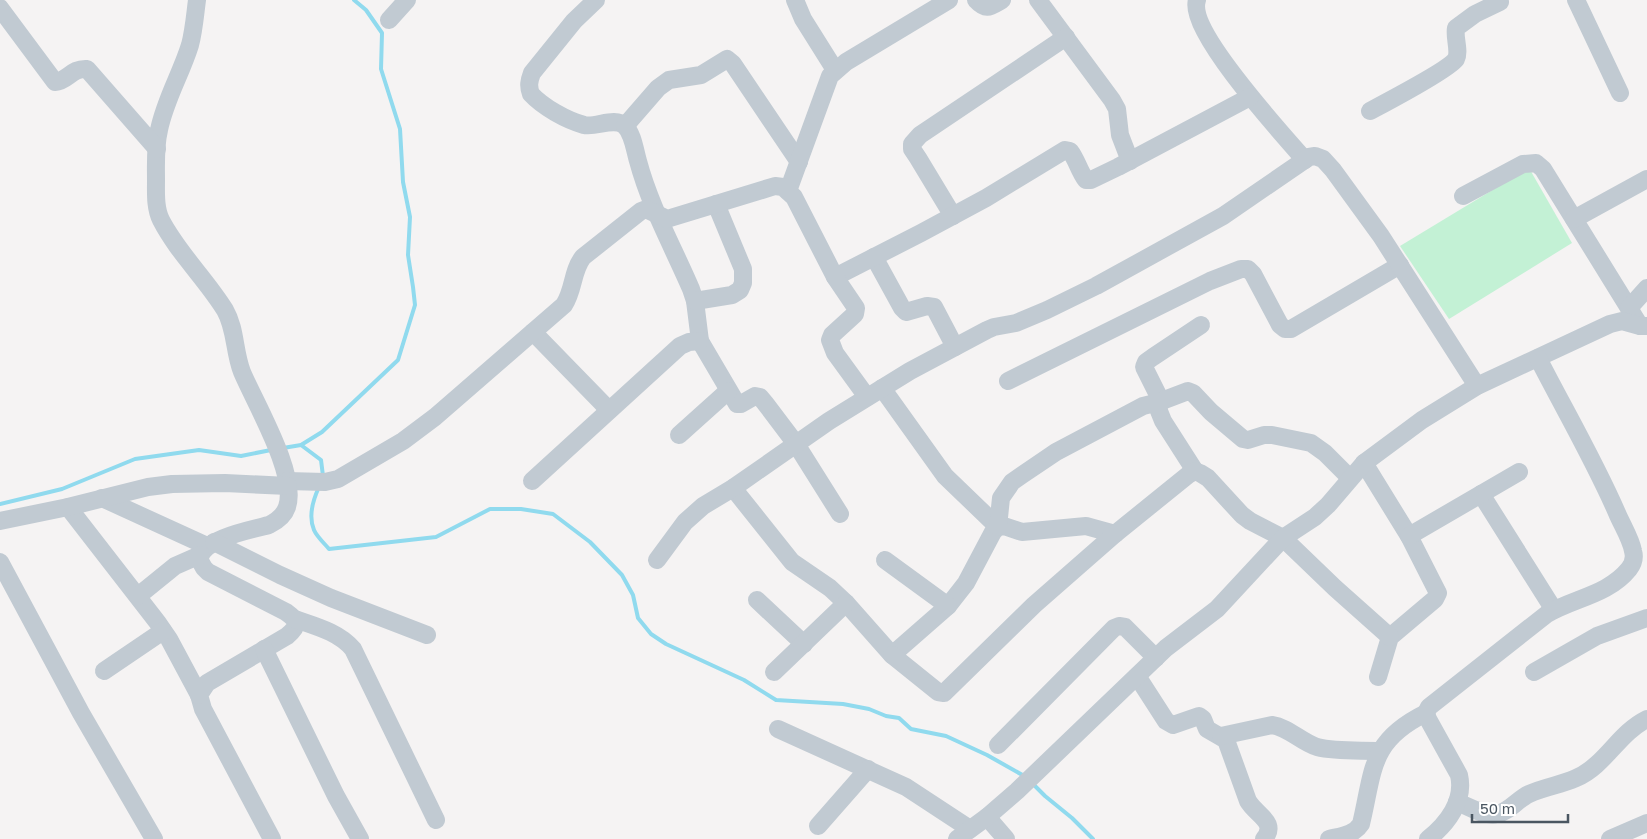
<svg xmlns="http://www.w3.org/2000/svg" width="1647" height="839" font-family="'Golos Text',sans-serif">
<style>
.green{fill:#c3f1d5}
.lines{fill:none;stroke-linecap:round;stroke-linejoin:round}
.stream{stroke:#90daee;stroke-width:4}
.minor{stroke:#c1cad2;stroke-width:18}
</style>
<rect width="100%" height="100%" fill="#f5f3f3"/>
<path class="green" d="M1529,168L1572,243L1449,319L1400,246Z"/>
<g class="lines">
<g class="stream">
<path d="M301,445L321,460L323,476"/>
<path d="M283,448L301,445L322,432L398,360L415,305L413,287L408,255L410,217L403,182L400,129L381,69L382,33L366,10L354,0"/>
<path d="M319,487C313,500 308,516 314,530C317,537 325,544 329,549L436,537L490,509H521L553,514L590,542L622,575L633,595L638,618L651,634L666,644L744,680L776,700L843,704L869,709L886,716L899,718L911,729L946,736L987,755L1026,777"/>
<path d="M0,504L62,489L135,459L199,450L241,456L271,450"/>
<path d="M1032,783L1045,796L1072,818L1093,839"/>
</g>
<g class="minor">
<path d="M197,0C195,15 194,30 190,45C181,74 165,100 159,130C155,146 156,163 156,180C156,193 155,208 161,220C178,253 206,279 225,310C236,329 234,352 242,372C255,403 298,475 287,507C284,516 277,521 269,525C250,530 204,538 199,559L204,568L208,572L286,612C299,621 299,626 287,636L207,683L199,695L203,709L272,839"/>
<path d="M596,0L574,21L532,73C529,81 528,86 531,94C543,107 566,120 584,125C596,128 615,116 625,126C633,134 635,151 638,161C650,206 673,247 691,289L695,301L700,341L737,404H741L755,396L760,397L765,403L796,444L840,514"/>
<path d="M795,0L803,19L835,70"/>
<path d="M976,0C986,11 990,7 1002,0"/>
<path d="M1038,0L1112,100L1117,109L1120,135L1130,161"/>
<path d="M1197,0C1187,30 1283,135 1305,160"/>
<path d="M1576,0L1620,93"/>
<path d="M0,8L55,82C68,81 71,68 87,69L157,149"/>
<path d="M389,20L407,0"/>
<path d="M1370,111C1385,103 1450,69 1456,59C1460,51 1454,37 1456,28L1475,14L1500,2"/>
<path d="M625,126L658,88L669,80L701,75L727,59L733,64L799,162"/>
<path d="M788,191L830,76L846,62L949,0"/>
<path d="M1463,196L1523,164L1536,163L1543,169L1640,326"/>
<path d="M953,216L918,158L912,149V144L920,135L1066,37"/>
<path d="M1574,219L1647,179"/>
<path d="M874,257L902,308L906,312L927,306L934,307L955,347"/>
<path d="M835,277L921,233L986,198L1065,150L1070,151C1077,160 1079,171 1086,180H1091L1118,167L1250,97"/>
<path d="M695,301L732,295L740,290L743,283V269L716,204"/>
<path d="M1629,308L1647,288"/>
<path d="M533,332L609,410"/>
<path d="M1008,381L1210,281L1241,269H1248L1253,274L1280,325L1285,329H1291L1400,265"/>
<path d="M882,388L945,476L998,527"/>
<path d="M679,435L728,391"/>
<path d="M1364,463L1409,536L1438,593L1435,599L1390,637L1378,677"/>
<path d="M1195,471L1163,421L1159,411L1158,395L1144,367L1146,362L1153,357L1201,325"/>
<path d="M287,481L325,482L338,479L403,441L435,417L564,305C574,290 572,271 583,257L641,211L646,209L667,219L775,186L783,187L794,197L835,277L856,308L855,314L832,335L830,340L835,353L867,397"/>
<path d="M532,481L680,346L689,342L700,341"/>
<path d="M733,488L792,562L830,588L846,603L892,655L948,606L966,583L993,532L998,527L1004,526L1022,532L1086,526L1115,534"/>
<path d="M1481,494L1554,610"/>
<path d="M102,498L207,546"/>
<path d="M68,507L158,623L169,639L199,695"/>
<path d="M0,521L68,507L148,487L172,484L225,483L288,486"/>
<path d="M998,527L1001,498L1012,482L1022,475L1056,452L1143,406L1159,402L1188,391L1193,393L1211,412L1243,439L1248,440L1264,435H1272L1311,443L1325,453L1350,478"/>
<path d="M1409,536L1519,472"/>
<path d="M214,542L280,575L331,598L427,635"/>
<path d="M657,560L685,522L703,506L733,488L829,421L910,371L987,330L994,327L1016,323L1047,310L1096,286L1223,216L1309,157L1315,156L1323,159L1333,170L1381,236L1477,386"/>
<path d="M885,560L948,606"/>
<path d="M0,562L81,713L154,839"/>
<path d="M138,596L175,566L200,555"/>
<path d="M757,600L804,644"/>
<path d="M295,619C315,626 339,632 353,649L436,820"/>
<path d="M264,649L336,796L360,839"/>
<path d="M892,655L938,692L944,693L1034,605L1115,534L1188,475L1195,471L1200,473L1208,478L1242,515L1250,521L1283,538L1335,588L1390,637"/>
<path d="M104,671L163,631"/>
<path d="M774,672L846,603"/>
<path d="M1534,672L1597,636L1647,618"/>
<path d="M1137,676L1166,721L1173,725L1199,716L1203,719L1207,729L1226,740L1248,801C1256,815 1278,822 1264,839"/>
<path d="M778,729L906,787L970,829"/>
<path d="M1221,736L1272,725C1288,727 1301,742 1317,747C1337,752 1360,750 1380,751"/>
<path d="M998,745L1114,628L1119,626L1125,627L1156,658"/>
<path d="M1457,802C1468,806 1485,817 1497,814C1509,812 1518,799 1529,794C1553,783 1574,785 1596,765C1614,749 1625,730 1647,719"/>
<path d="M987,817L1006,839"/>
<path d="M818,826L868,769"/>
<path d="M957,839L987,817L1017,791L1166,648L1217,609L1283,538L1315,517L1328,505L1364,463L1422,420L1477,386L1610,324L1622,321L1640,326H1647"/>
<path d="M1329,839C1341,836 1354,835 1361,824C1374,770 1369,741 1426,713"/>
<path d="M1428,839C1447,824 1465,801 1459,775L1428,719L1426,713L1429,707L1547,614C1574,598 1608,595 1629,569C1633,564 1635,558 1633,551C1631,539 1622,525 1617,513C1594,460 1564,409 1538,358"/>
<path d="M1610,839L1647,823"/>
</g>
</g>
<path d="M1472 814v8h96v-8" fill="none" stroke="#4a5661" stroke-width="2.5"/>
<text x="1480" y="814" font-size="15" fill="#4a5661" stroke="#ffffff" stroke-width="4" paint-order="stroke">50 m</text>
</svg>
